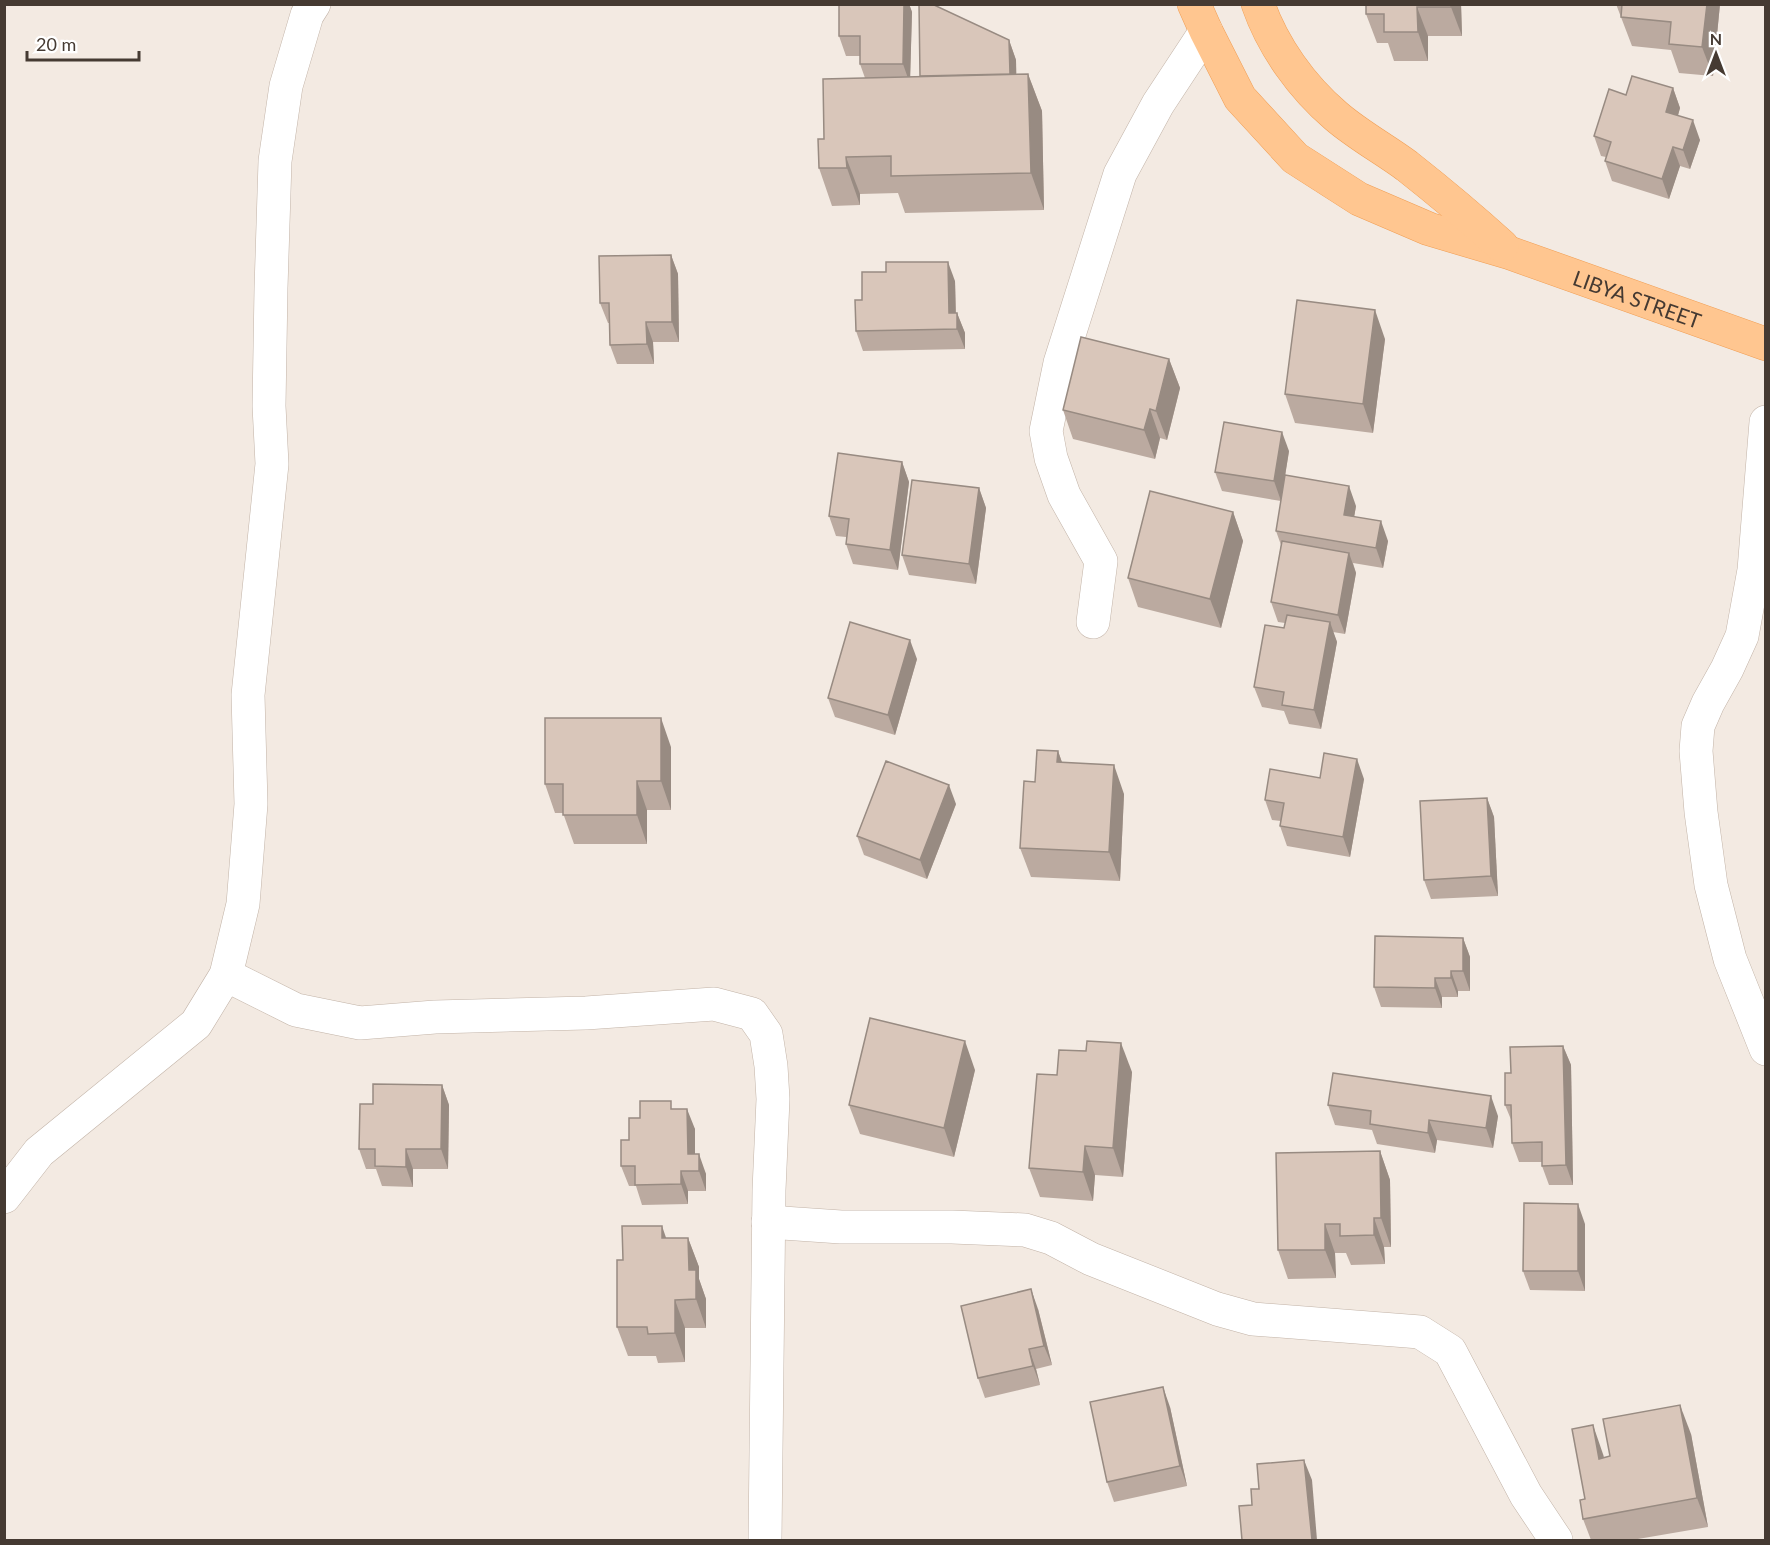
<svg xmlns="http://www.w3.org/2000/svg" width="1770" height="1545" font-family="Lato,sans-serif">
<style>
.lines{fill:none;stroke-linecap:round;stroke-linejoin:round}
.minor-casing{stroke:#c2b3a7;stroke-width:34}
.major-casing{stroke:#f09e54;stroke-width:34}
.minor{stroke:#fff;stroke-width:33}
.major{stroke:#ffc690;stroke-width:33}
.wall{fill:#bbaaa0}
.shaded-wall{fill:#988b82}
.building{fill:#d9c6ba;stroke:#988b82;stroke-width:1.5}
.labels{text-anchor:middle;dominant-baseline:central;stroke-width:6;stroke-linejoin:round;paint-order:stroke}
.street-label{font-size:21px;fill:#453a32;stroke:#fff}
</style>
<rect width="100%" height="100%" fill="#f3eae2"/>
<g class="lines">
<g class="minor-casing">
<g id="minor">
<path d="M1766,422L1754,570L1742,636L1727,669L1708,703L1698,726L1696,751L1701,812L1711,885L1730,959L1766,1049"/>
<path d="M1093,622L1101,561L1064,495L1051,458L1046,431L1060,363L1120,174L1158,104L1206,31"/>
<path d="M226,975L296,1010L360,1023L435,1017L586,1013L714,1004L752,1014L766,1034L771,1066L773,1099L769,1190L765,1540"/>
<path d="M4,1197L39,1152L196,1024L226,975L243,904L251,804L248,695L272,464L269,406L271,288L275,161L286,86L307,15L314,4"/>
<path d="M768,1222L841,1227H952L1025,1230L1051,1238L1091,1259L1217,1309L1253,1319L1420,1332L1450,1351L1526,1495L1556,1540"/>
</g>
</g>
<g class="major-casing">
<g id="major">
<path id="s1" d="M1194,4L1206,31L1240,98L1295,158L1359,199L1429,229L1510,253L1766,344"/>
<path d="M1258,4C1273,47 1302,87 1336,116C1358,135 1384,149 1407,166C1440,192 1471,218 1502,246"/>
</g>
</g>
<use href="#minor" class="minor"/>
<use href="#major" class="major"/>
</g>
<g class="wall">
<path d="M904,4H909L912,12L910,77L920,76L1009,40L1016,60V74H1028L1042,111L1044,210L905,213L898,193L860,194V205L832,206L819,168L824,139L865,78L860,64V56H846L839,36Z"/>
<path d="M1366,4H1461L1462,36H1428V61H1394L1388,43H1377L1366,14Z"/>
<path d="M1616,4H1720L1713,76L1679,73L1671,50L1632,46Z"/>
<path d="M1673,88L1680,108L1678,116L1700,140L1690,169L1680,166L1669,199L1612,181L1605,161L1606,157L1601,156L1594,136L1626,95Z"/>
<path d="M671,255L678,274L679,342H653L654,364H617L610,345L609,323H608L600,303Z"/>
<path d="M955,281L956,313H957L965,333V349L863,351L856,331L862,300Z"/>
<path d="M1385,339L1373,433L1295,423L1285,394Z"/>
<path d="M1169,359L1180,388L1167,440L1160,438L1155,459L1073,439L1063,410Z"/>
<path d="M1289,451L1281,501L1222,491L1215,472Z"/>
<path d="M902,462L909,482L898,570L853,564L846,544V537L836,536L829,516Z"/>
<path d="M979,488L986,508L976,584L909,575L902,555Z"/>
<path d="M1356,506L1354,517L1388,541L1383,568L1353,563L1356,573L1345,634L1333,632L1337,642L1321,729L1289,724L1284,711L1262,707L1254,687L1284,628L1285,623L1278,622L1271,602L1281,545L1276,531Z"/>
<path d="M1233,512L1243,541L1221,628L1138,607L1128,578Z"/>
<path d="M917,659L895,735L835,717L828,698Z"/>
<path d="M671,747V810H647V844H574L563,813H555L545,784Z"/>
<path d="M1058,751L1062,762L1124,794L1120,881L1031,877L1020,848L1035,782Z"/>
<path d="M1320,778L1364,779L1350,857L1287,846L1280,826L1281,821L1272,820L1265,800Z"/>
<path d="M1487,798L1494,817L1498,896L1431,899L1424,880Z"/>
<path d="M956,804L927,879L864,855L857,836Z"/>
<path d="M1463,938L1470,957V991H1458V997H1442V1008L1381,1007L1374,987Z"/>
<path d="M1563,1046L1571,1065L1573,1185H1549L1542,1166V1162H1519L1512,1143V1122L1505,1105L1511,1073Z"/>
<path d="M975,1070L954,1157L860,1134L849,1105Z"/>
<path d="M1132,1072L1123,1177L1095,1175L1093,1201L1040,1197L1029,1168L1057,1075Z"/>
<path d="M442,1085L449,1105L448,1169H413V1187L382,1186L376,1169H366L359,1149L373,1104Z"/>
<path d="M1328,1105L1498,1116L1493,1148L1437,1140L1435,1153L1377,1144L1372,1130L1335,1125Z"/>
<path d="M673,1109L695,1129V1154L706,1174V1191H688V1204L642,1205L636,1186H629L621,1166L640,1118Z"/>
<path d="M1380,1151L1390,1180L1391,1247H1384L1385,1264L1351,1265L1346,1253H1335L1336,1278L1288,1279L1278,1250Z"/>
<path d="M1585,1224V1291L1530,1290L1523,1271Z"/>
<path d="M666,1238H688L699,1267V1279L706,1299V1328H685V1362L658,1363L656,1356H628L617,1327L623,1260Z"/>
<path d="M1038,1309L1052,1365L1036,1369L1040,1385L985,1398L978,1378Z"/>
<path d="M1170,1407L1187,1486L1114,1502L1107,1482Z"/>
<path d="M1691,1434L1708,1527L1632,1540H1591L1583,1519L1585,1499L1603,1454L1604,1458Z"/>
</g>
<g class="shaded-wall">
<path d="M904,4H909L912,12L910,84L903,64Z"/>
<path d="M1451,4H1461L1462,36L1451,7Z"/>
<path d="M1707,4H1720L1713,76L1702,47Z"/>
<path d="M1417,7L1428,36V61L1418,32Z"/>
<path d="M1009,40L1016,60L1017,101L1010,82Z"/>
<path d="M1028,74L1042,111L1044,210L1031,173Z"/>
<path d="M1673,88L1680,108L1673,131L1666,112Z"/>
<path d="M1693,120L1700,140L1690,169L1683,150Z"/>
<path d="M1673,147L1680,166L1669,199L1662,179Z"/>
<path d="M846,157L860,194V205L847,168Z"/>
<path d="M671,255L678,274L679,342L672,322Z"/>
<path d="M948,262L955,281L956,329L949,313Z"/>
<path d="M1375,310L1385,339L1373,433L1363,404Z"/>
<path d="M957,313L965,333V349L957,329Z"/>
<path d="M646,322L653,342L654,364L647,344Z"/>
<path d="M1169,359L1180,388L1167,440L1156,411Z"/>
<path d="M1150,409L1160,438L1155,459L1144,430Z"/>
<path d="M1282,432L1289,451L1281,501L1274,481Z"/>
<path d="M902,462L909,482L898,570L890,550Z"/>
<path d="M1349,486L1356,506L1351,535L1344,515Z"/>
<path d="M979,488L986,508L976,584L969,564Z"/>
<path d="M1233,512L1243,541L1221,628L1210,599Z"/>
<path d="M1381,521L1388,541L1383,568L1376,548Z"/>
<path d="M1349,553L1356,573L1345,634L1338,615Z"/>
<path d="M1330,622L1337,642L1321,729L1314,710Z"/>
<path d="M910,640L917,659L895,735L888,715Z"/>
<path d="M661,718L671,747V810L661,781Z"/>
<path d="M1058,751L1068,780L1057,762Z"/>
<path d="M1357,759L1364,779L1350,857L1343,837Z"/>
<path d="M1114,765L1124,794L1120,881L1109,852Z"/>
<path d="M637,781L647,810V844L637,815Z"/>
<path d="M949,785L956,804L927,879L920,860Z"/>
<path d="M1487,798L1494,817L1498,896L1491,876Z"/>
<path d="M1463,938L1470,957V991L1463,971Z"/>
<path d="M1451,971L1458,991V997L1451,978Z"/>
<path d="M1435,978L1442,997V1008L1435,988Z"/>
<path d="M965,1041L975,1070L954,1157L944,1128Z"/>
<path d="M1121,1043L1132,1072L1123,1177L1113,1148Z"/>
<path d="M1563,1046L1571,1065L1573,1185L1566,1165Z"/>
<path d="M442,1085L449,1105L448,1169L441,1149Z"/>
<path d="M1491,1096L1498,1116L1493,1148L1486,1128Z"/>
<path d="M687,1109L695,1129V1171L688,1154Z"/>
<path d="M1429,1120L1437,1140L1435,1153L1428,1133Z"/>
<path d="M1085,1146L1095,1175L1093,1201L1083,1172Z"/>
<path d="M406,1149L413,1169V1187L406,1167Z"/>
<path d="M1380,1151L1390,1180L1391,1247L1381,1218Z"/>
<path d="M699,1154L706,1174V1191L699,1171Z"/>
<path d="M681,1171L688,1191V1204L681,1184Z"/>
<path d="M1578,1204L1585,1224V1291L1578,1271Z"/>
<path d="M1374,1218L1384,1247L1385,1264L1374,1235Z"/>
<path d="M1325,1224L1335,1253L1336,1278L1325,1250Z"/>
<path d="M662,1226L672,1255L662,1238Z"/>
<path d="M688,1238L699,1267V1279L706,1299V1328L696,1299L689,1270Z"/>
<path d="M1031,1289L1038,1309L1052,1365L1044,1346Z"/>
<path d="M675,1300L685,1328V1362L675,1333Z"/>
<path d="M1029,1349L1036,1369L1040,1385L1033,1366Z"/>
<path d="M1163,1387L1170,1407L1187,1486L1180,1466Z"/>
<path d="M1680,1405L1691,1434L1708,1527L1697,1498Z"/>
<path d="M1593,1425L1603,1454L1610,1488L1599,1459Z"/>
<path d="M1304,1460L1312,1480L1317,1540H1312Z"/>
</g>
<g class="building">
<path d="M839,4H904L903,64H860V36H839Z"/>
<path d="M919,4H932L1009,40L1010,74L920,76Z"/>
<path d="M1366,4H1451V7H1417L1418,32H1384V14H1366Z"/>
<path d="M1622,4H1707L1702,47L1669,44L1671,22L1621,17Z"/>
<path d="M1028,74L1031,173L891,176V156L846,157L847,168H819L818,139H824L823,79Z"/>
<path d="M1632,76L1673,88L1666,112L1693,120L1683,150L1673,147L1662,179L1605,161L1611,142L1594,136L1609,89L1626,95Z"/>
<path d="M671,255L672,322H646L647,344L610,345L609,303H600L599,256Z"/>
<path d="M886,262H948L949,313H957V329L856,331L855,300H862V272H886Z"/>
<path d="M1297,300L1375,310L1363,404L1285,394Z"/>
<path d="M1081,337L1169,359L1156,411L1150,409L1144,430L1063,410Z"/>
<path d="M1224,422L1282,432L1274,481L1215,472Z"/>
<path d="M838,453L902,462L890,550L846,544L849,519L829,516Z"/>
<path d="M1285,475L1349,486L1344,515L1381,521L1376,548L1276,531Z"/>
<path d="M912,480L979,488L969,564L902,555Z"/>
<path d="M1150,491L1233,512L1210,599L1128,578Z"/>
<path d="M1282,541L1349,553L1338,615L1271,602Z"/>
<path d="M1287,615L1330,622L1314,710L1282,705L1284,692L1254,687L1265,625L1284,628Z"/>
<path d="M850,622L910,640L888,715L828,698Z"/>
<path d="M545,718H661V781H637V815H563V784H545Z"/>
<path d="M1037,750L1058,751L1057,762L1114,765L1109,852L1020,848L1024,781L1035,782Z"/>
<path d="M1324,753L1357,759L1343,837L1280,826L1284,803L1265,800L1270,769L1320,778Z"/>
<path d="M886,761L949,785L920,860L857,836Z"/>
<path d="M1487,798L1491,876L1424,880L1420,801Z"/>
<path d="M1375,936L1463,938V971H1451V978H1435V988L1374,987Z"/>
<path d="M870,1018L965,1041L944,1128L849,1105Z"/>
<path d="M1087,1041L1121,1043L1113,1148L1085,1146L1083,1172L1029,1168L1037,1074L1057,1075L1059,1050L1086,1051Z"/>
<path d="M1563,1046L1566,1165L1542,1166V1142L1512,1143L1511,1105H1505V1073H1511L1510,1047Z"/>
<path d="M1333,1073L1491,1096L1486,1128L1429,1120L1428,1133L1370,1124L1371,1111L1328,1105Z"/>
<path d="M373,1084L442,1085L441,1149H406V1167L375,1166V1149H359L360,1104H373Z"/>
<path d="M640,1101H671V1109H687L688,1154H699V1171H681V1184L635,1185V1166H621V1140H629V1118H640Z"/>
<path d="M1380,1151L1381,1218H1374V1235L1340,1236V1224H1325V1250H1278L1276,1153Z"/>
<path d="M1524,1203L1578,1204V1271H1523Z"/>
<path d="M622,1226H662V1238H688L689,1270H696V1299L675,1300V1333L648,1334L647,1327H617V1260H623Z"/>
<path d="M1031,1289L1044,1346L1029,1349L1033,1366L978,1378L961,1306Z"/>
<path d="M1163,1387L1180,1466L1107,1482L1090,1402Z"/>
<path d="M1680,1405L1697,1498L1583,1519L1580,1500L1585,1499L1572,1429L1593,1425L1599,1459L1610,1456L1603,1419Z"/>
<path d="M1304,1460L1312,1540H1242L1239,1506L1252,1505L1251,1489H1259L1257,1464Z"/>
</g>
<g class="labels">
<g class="street-label">
<text stroke="none"><textPath href="#s1" startOffset="558">LIBYA STREET</textPath></text>
</g>
</g>
<rect width="1770" height="1545" fill="none" stroke="#453a32" stroke-width="12"/>
<g transform="translate(1716 54)" stroke="#ffffff" stroke-width="4.5" paint-order="stroke">
<path d="M0-4.5L10 22L0 15L-10 22Z" fill="#453a32"/>
<text y="-9" font-size="16" font-weight="bold" text-anchor="middle" fill="#453a32">N</text>
</g>
<path d="M27 51v9h112v-9" fill="none" stroke="#453a32" stroke-width="3"/>
<text x="36" y="51" font-size="18" fill="#453a32" stroke="#ffffff" stroke-width="4.5" paint-order="stroke">20 m</text>
</svg>
